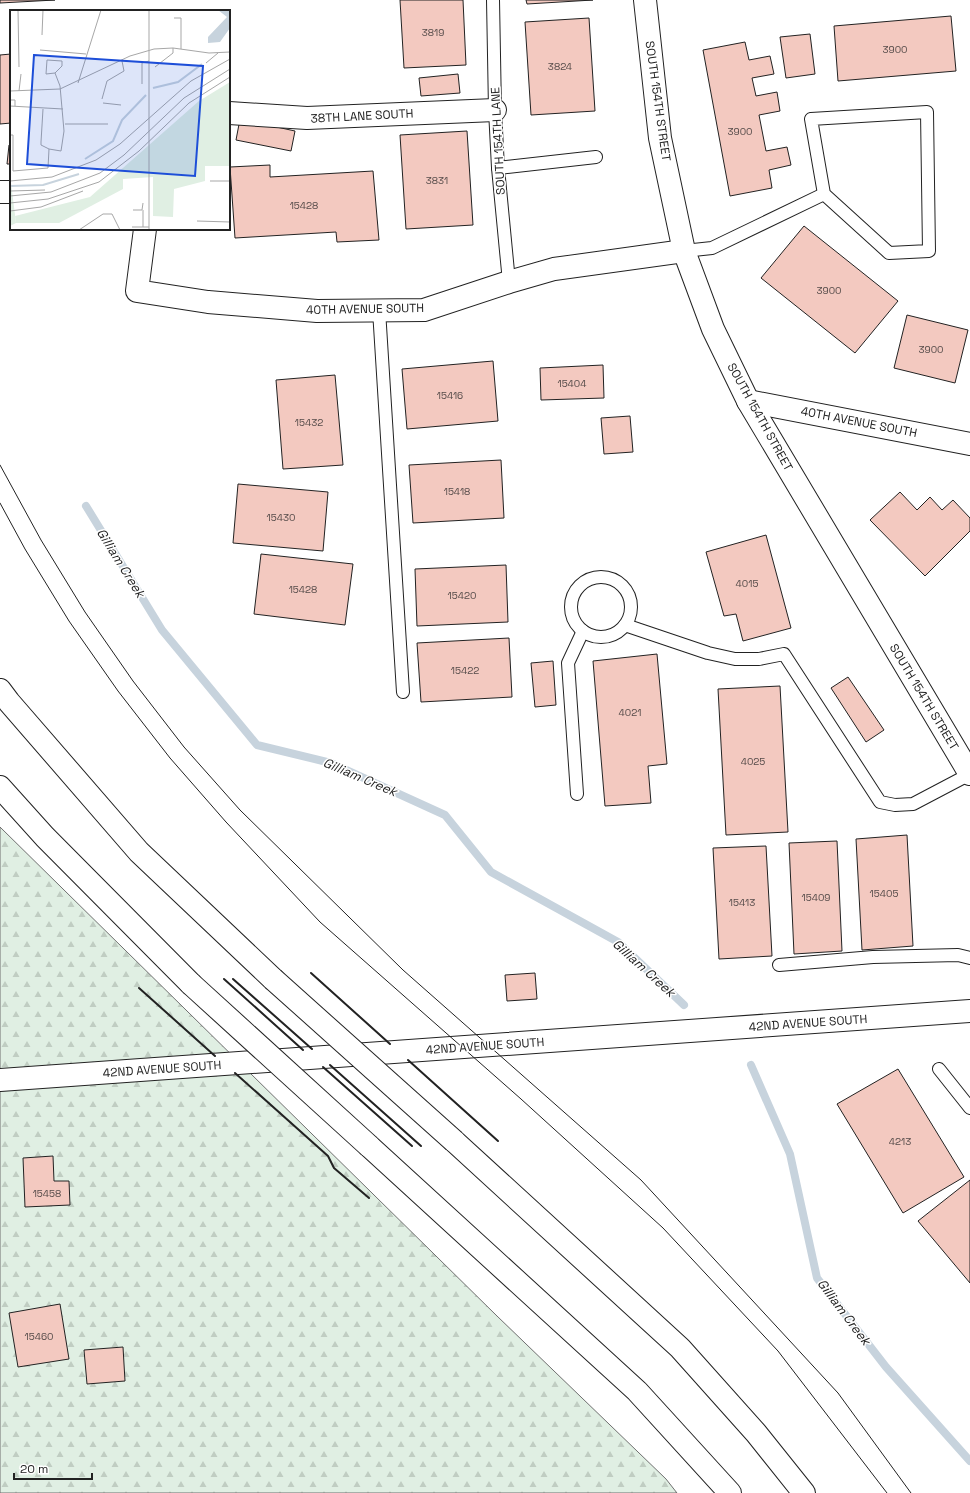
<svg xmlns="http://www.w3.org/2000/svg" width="970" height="1493" font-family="'Space Grotesk',sans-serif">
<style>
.forest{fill:url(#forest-firs);stroke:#6f6f6f}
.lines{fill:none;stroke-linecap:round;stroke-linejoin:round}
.stream{stroke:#c7d3dd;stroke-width:8}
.building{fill:#f3c9c0;stroke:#222}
.lane-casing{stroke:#222;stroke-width:14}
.street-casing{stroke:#222;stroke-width:24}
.secondary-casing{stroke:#222;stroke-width:24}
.highway-casing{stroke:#222;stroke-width:24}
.lane{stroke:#fff;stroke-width:12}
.street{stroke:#fff;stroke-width:22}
.secondary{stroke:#fff;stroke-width:22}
.highway{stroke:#fff;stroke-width:22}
.tram{stroke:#222;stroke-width:1}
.highway-bridge-casing{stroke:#222;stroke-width:24;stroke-linecap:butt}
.highway-bridge{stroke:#fff;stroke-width:22}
.wall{stroke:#222;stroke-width:2}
.labels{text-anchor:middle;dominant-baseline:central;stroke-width:3;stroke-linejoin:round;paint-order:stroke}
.number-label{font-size:10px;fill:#564c4a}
.street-label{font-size:12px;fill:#222;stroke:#fff}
.water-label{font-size:13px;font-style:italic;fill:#222;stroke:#fff}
.inset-river{fill:none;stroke:#c7d3dd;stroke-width:2}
.inset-road{fill:none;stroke:#a7a7a7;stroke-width:1}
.view{fill:#1d4ed8;fill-opacity:0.15;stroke:#1d4ed8;stroke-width:2}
.inset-edge{fill:none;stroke:#222;stroke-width:2}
</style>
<defs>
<pattern id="forest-firs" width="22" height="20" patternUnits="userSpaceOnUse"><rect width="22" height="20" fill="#e0efe3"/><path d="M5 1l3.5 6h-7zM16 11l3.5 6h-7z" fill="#c0cdc2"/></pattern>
</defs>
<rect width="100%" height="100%" fill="#fff"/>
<path class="forest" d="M0,827L497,1316L666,1479L677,1493H0Z"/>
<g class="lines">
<g class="stream">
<path d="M86,506L162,630L257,745L331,763L445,815L491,872L618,942L684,1005"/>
<path d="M751,1065L790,1154L817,1278L886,1367L970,1461"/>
</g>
</g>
<g class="building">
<path d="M0,0H55L0,3Z"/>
<path d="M400,0H463L466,65L404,68Z"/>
<path d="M526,0H593L527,4Z"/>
<path d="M951,16L956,71L838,81L834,26Z"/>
<path d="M589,18L595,111L531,115L525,22Z"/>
<path d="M810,34L815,74L786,78L780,37Z"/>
<path d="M745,42L749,60L770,56L774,74L752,78L756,96L777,92L780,111L759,115L766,151L787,147L791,165L769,170L772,188L730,196L703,50Z"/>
<path d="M11,54V123L0,124V55Z"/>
<path d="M458,74L460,93L421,96L419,78Z"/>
<path d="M240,119L295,131L291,151L236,140Z"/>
<path d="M467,131L473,225L406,229L400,135Z"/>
<path d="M9,145L11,146V164H7Z"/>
<path d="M270,165V177L373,171L379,240L337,242L336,232L235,238L230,167Z"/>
<path d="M804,226L898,301L855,353L761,278Z"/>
<path d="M907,315L968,330L955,383L894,368Z"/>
<path d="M493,361L498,421L407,429L402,369Z"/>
<path d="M603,365L604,398L541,400L540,368Z"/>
<path d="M335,375L343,465L283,469L276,380Z"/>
<path d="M630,416L633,452L604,454L601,418Z"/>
<path d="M501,460L504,518L413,523L409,465Z"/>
<path d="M238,484L328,492L323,551L233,543Z"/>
<path d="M900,492L917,510L930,497L942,510L953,500L970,518V531L925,576L870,520Z"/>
<path d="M766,535L791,628L743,641L736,614L724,616L706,552Z"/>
<path d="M261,554L353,564L345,625L254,614Z"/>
<path d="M506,565L508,622L417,626L415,569Z"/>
<path d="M509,638L512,697L421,702L417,643Z"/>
<path d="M657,654L667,764L648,766L651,803L605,806L593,661Z"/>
<path d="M553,661L556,705L535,707L531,663Z"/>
<path d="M848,677L884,730L866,742L831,688Z"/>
<path d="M780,686L788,832L726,835L718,689Z"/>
<path d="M907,835L913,946L862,950L856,839Z"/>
<path d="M837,841L842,951L794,954L789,843Z"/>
<path d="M766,846L772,956L719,959L713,848Z"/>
<path d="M535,973L537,999L507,1001L505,975Z"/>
<path d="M898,1069L964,1177L903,1213L837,1104Z"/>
<path d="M53,1156L54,1181H69L70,1205L25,1207L23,1158Z"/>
<path d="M970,1180V1283L918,1221Z"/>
<path d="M60,1304L69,1359L18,1367L9,1313Z"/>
<path d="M123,1347L125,1381L87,1384L84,1350Z"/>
</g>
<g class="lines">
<g class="lane-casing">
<g id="lane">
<path d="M493,0L495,110L498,168L509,282"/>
<path d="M927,112L929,251L889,253L824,194L811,119Z"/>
<path d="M498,168L596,157"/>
<path d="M684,251L712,248L824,194"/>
<path d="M379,310L403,692"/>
<circle cx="601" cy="607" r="30"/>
<path d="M625,625L708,653L735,659H759L784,654L880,802L895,805L913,804L970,774"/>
<path d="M577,794L568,663L583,631"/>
<path d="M779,965L873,957L958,955L970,958"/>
<path d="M939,1069L970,1108"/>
</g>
</g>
<g class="street-casing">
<g id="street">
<path d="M229,113L307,118L495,110"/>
<path d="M0,192H11"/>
<path d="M145,229L137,291L208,302L317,311L424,310L509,282L554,269L684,251"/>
<path d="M748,401L970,444"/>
</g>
</g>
<g class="secondary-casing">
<g id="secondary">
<path d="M645,0L660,138L684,251L713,329L748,401L970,774"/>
<path d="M0,1080L970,1011"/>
</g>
</g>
<g class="highway-casing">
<g id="highway">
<path d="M0,690L9,702L139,852L273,979"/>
<path d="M0,787L45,837L191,984"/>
<path d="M454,1141L680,1348L756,1433L804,1493"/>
<path d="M369,1146L637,1391L730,1493"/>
</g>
</g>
<use href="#lane" class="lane"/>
<use href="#street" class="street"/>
<use href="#secondary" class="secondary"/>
<use href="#highway" class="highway"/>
<g class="tram">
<path d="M0,465L41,540L85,612L133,681L184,747L240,810L403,970L641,1180L838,1393L911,1493"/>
<path d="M0,503L25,549L69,621L118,691L170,758L226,822L320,922L521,1099L663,1228L778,1351L887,1493"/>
</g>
<g class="highway-bridge-casing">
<g id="highway-bridge">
<path d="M273,979L454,1141"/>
<path d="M191,984L369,1146"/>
</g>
</g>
<use href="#highway-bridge" class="highway-bridge"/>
<g class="wall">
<path d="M311,973L390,1044"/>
<path d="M224,979L303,1050"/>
<path d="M233,979L312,1049"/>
<path d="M139,988L215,1056"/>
<path d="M408,1060L498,1141"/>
<path d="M330,1065L421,1146"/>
<path d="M323,1067L412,1146"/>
<path d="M235,1073L328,1156L334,1168L369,1198"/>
</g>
</g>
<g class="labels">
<g class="number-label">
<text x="433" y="32">3819</text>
<text x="895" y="49">3900</text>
<text x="560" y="66">3824</text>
<text x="740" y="131">3900</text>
<text x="437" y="180">3831</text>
<text x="304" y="205">15428</text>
<text x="829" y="290">3900</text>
<text x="931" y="349">3900</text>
<text x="572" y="383">15404</text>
<text x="450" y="395">15416</text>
<text x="309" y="422">15432</text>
<text x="457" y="491">15418</text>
<text x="281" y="517">15430</text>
<text x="747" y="583">4015</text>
<text x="303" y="589">15428</text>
<text x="462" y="595">15420</text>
<text x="465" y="670">15422</text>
<text x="630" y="712">4021</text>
<text x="753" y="761">4025</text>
<text x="884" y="893">15405</text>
<text x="816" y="897">15409</text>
<text x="742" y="902">15413</text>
<text x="900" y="1141">4213</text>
<text x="47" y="1193">15458</text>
<text x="39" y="1336">15460</text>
</g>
<g class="street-label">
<text transform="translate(658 101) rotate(82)">SOUTH 154TH STREET</text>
<text transform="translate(362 116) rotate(-3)">38TH LANE SOUTH</text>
<text transform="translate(498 141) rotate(-93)">SOUTH 154TH LANE</text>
<text transform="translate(365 309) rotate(-1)">40TH AVENUE SOUTH</text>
<text transform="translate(760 417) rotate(61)">SOUTH 154TH STREET</text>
<text transform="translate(859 422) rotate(11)">40TH AVENUE SOUTH</text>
<text transform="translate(924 697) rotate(59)">SOUTH 154TH STREET</text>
<text transform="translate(808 1023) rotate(-4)">42ND AVENUE SOUTH</text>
<text transform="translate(485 1046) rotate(-4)">42ND AVENUE SOUTH</text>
<text transform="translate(162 1069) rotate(-4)">42ND AVENUE SOUTH</text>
</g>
<g class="water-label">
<text transform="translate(121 563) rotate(58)">Gilliam Creek</text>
<text transform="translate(360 777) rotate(23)">Gilliam Creek</text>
<text transform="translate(644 968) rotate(42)">Gilliam Creek</text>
<text transform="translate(844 1312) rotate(53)">Gilliam Creek</text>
</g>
</g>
<g transform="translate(10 10)">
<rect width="220" height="220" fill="#fff"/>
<path d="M0,165L6,213L0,216Z" fill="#e0efe3"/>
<path d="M220,72V156H195V171L164,179L163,207L143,206V167L113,169V179L49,213H6L5,206L80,187L189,91Z" fill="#e0efe3"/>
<path d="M208,0H220V18L210,32L198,33V27L217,7Z" fill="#c7d3dd"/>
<path class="inset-river" d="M143,78L168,72L192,54M75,149L103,131L112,110L136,85M0,176L33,175L69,164"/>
<path class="inset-road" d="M8,0L9,57M164,8H171V39M32,25L33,0M30,40L76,44M37,50L52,51V56L45,63L36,64ZM196,53L208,43M145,57L163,43V38M68,73L91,0M132,74V53L139,51M0,81L50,79L120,46L144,39L163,38L199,43L220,42M9,81L11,64M92,89L97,71L114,61L112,51M93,93L111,95M0,96L53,99M0,96V90H5V96M55,114H98M0,125H3V161L38,158L39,139L31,135V132L33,99M39,139L51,141L54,121L50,76L45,63M0,171L42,167L86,150L110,134L181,71L220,49M200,171H220M0,181L35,180M0,186L41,182L90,163L114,145L174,88L220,59M0,193L38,189L89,172L129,141L179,93L220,67M123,200H132L133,193M0,201L31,197L73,181M187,211L220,212M122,217H139M133,217V200M69,220L93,204H102L110,220M139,220V0"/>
<path class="view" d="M24,45L193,56L185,166L17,154Z"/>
<rect width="220" height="220" class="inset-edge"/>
</g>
<path d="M14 1473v6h78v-6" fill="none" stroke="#222222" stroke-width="2"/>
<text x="20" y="1473" font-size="12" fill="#222222" stroke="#ffffff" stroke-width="3" paint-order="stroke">20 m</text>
</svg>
